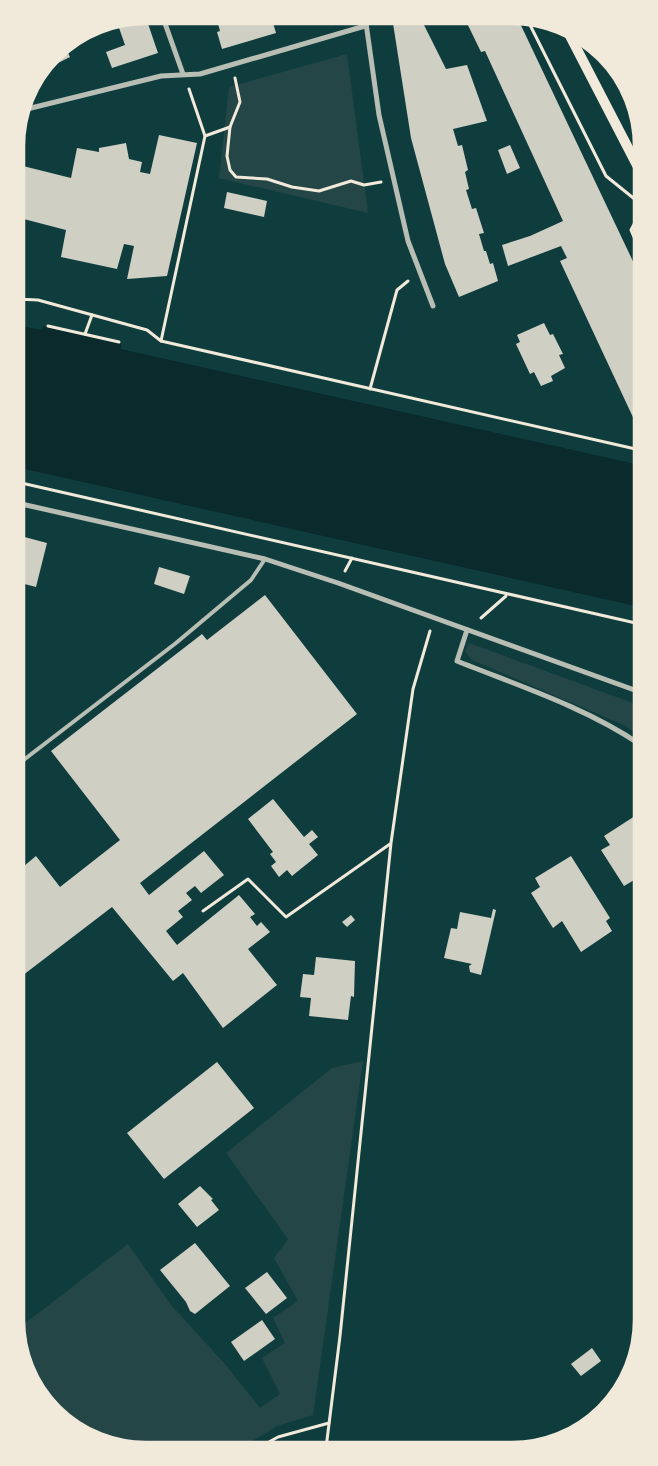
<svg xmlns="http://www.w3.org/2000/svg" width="658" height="1466" font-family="'Noto Serif',serif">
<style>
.green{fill:#244646}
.water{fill:#0a2a2b}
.building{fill:#cfcfc3}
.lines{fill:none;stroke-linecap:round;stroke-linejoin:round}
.path{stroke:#f1e9da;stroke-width:3}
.service{stroke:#b8beb3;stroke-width:4}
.minor{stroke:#b8beb3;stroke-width:5}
.secondary{stroke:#f1e9da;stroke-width:10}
.rim{fill:none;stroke:#f1e9da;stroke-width:2.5}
</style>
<rect width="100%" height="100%" fill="#0f3d3e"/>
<g class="green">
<path d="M347,54L368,213L219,178L229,87Z"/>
<path d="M469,643L641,706V725L635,733L626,726L472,660L465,651Z"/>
<path d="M363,1061L313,1415L277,1426L241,1448L121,1449L59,1418L20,1354L19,1328L128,1244L171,1305L225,1364L260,1408L280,1394L262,1358L285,1343L273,1318L298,1301L274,1258L288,1239L226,1153L332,1068Z"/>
<path d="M300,1442H308V1448H283Z"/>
</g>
<path class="water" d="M16,325L42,330L43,326L121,344V349L640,465V607L16,467Z"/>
<g class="building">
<path d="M145,15L158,53L112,68L106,52L125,45L117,22L96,31L94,26Z"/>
<path d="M205,15L271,16L276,33L222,49L217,32L220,31L216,16L206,19Z"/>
<path d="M392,17H420L446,69L467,65L487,121L453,129L458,146L462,145L468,170L465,172L469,189L466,190L472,209L476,208L484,233L479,234L484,251H486L490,264L493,263L498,281L459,297L445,264L411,138Z"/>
<path d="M464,17H517L639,274L638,428L560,261L567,258L561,246L508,266L502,245L530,236L563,221L485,51L481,52Z"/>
<path d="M64,45L70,57L52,66L49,61Z"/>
<path d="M34,80L36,88L28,90L29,88Z"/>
<path d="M159,135L197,143L167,276L127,279L134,246L124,244L117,269L61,257L66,230L16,217L15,164L71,178L77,148L99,152V148L126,143L129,159L142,162L140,172L150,174Z"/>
<path d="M510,145L520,168L507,174L498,150Z"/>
<path d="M227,192L267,201L264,217L224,208Z"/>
<path d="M544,323L550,335L553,334L563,354L559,355L565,368L551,376L553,381L541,386L534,372L530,374L516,344L520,342L517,335Z"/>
<path d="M17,535L47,543L36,587L17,582Z"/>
<path d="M159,567L190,576L184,594L154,584Z"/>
<path d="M265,595L357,714L140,883L149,895L204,851L224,875L201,893L195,886L186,893L192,900L178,911L183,917L166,931L177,945L239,895L255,914L250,917L257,926L261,922L270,932L248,949L277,985L223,1028L183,973L173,981L112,907L18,979V871L36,856L60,887L120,840L51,751L202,634L207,640Z"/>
<path d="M273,799L304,837L312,830L318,837L309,844L318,855L292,876L287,870L279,877L271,866L276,862L270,854L273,852L248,819Z"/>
<path d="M638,814L641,819V876L624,886L601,850L610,845L604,836Z"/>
<path d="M571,856L610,918L606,921L612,931L581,952L562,921L553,928L531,893L540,887L535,878Z"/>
<path d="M493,909L496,910L481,975L470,972L469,966L472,964L444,958L451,928L457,929L460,912L491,918Z"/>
<path d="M351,915L355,920L347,927L342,922Z"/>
<path d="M316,957L355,961L354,997L351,996L348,1020L309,1016L311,998L300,997L303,974L314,975Z"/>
<path d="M217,1062L254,1108L164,1179L127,1133Z"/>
<path d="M200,1186L213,1199L211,1200L219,1210L197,1227L178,1204Z"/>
<path d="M195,1243L230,1286L195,1314L190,1311L186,1302L160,1270Z"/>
<path d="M267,1272L287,1298L266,1314L245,1288Z"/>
<path d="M262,1320L275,1339L244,1361L231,1342Z"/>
<path d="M592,1348L601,1361L581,1376L571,1364Z"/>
</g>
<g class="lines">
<g class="path">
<path d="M526,17L606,176L637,201L639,205"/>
<path d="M235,78L240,102L230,127L227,156L230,170L236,177L267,179L292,187L319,191L351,181L364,185L381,182"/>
<path d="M205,136L230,127"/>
<path d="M639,215L631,230L639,249"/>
<path d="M16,299L38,300L147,330L161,341L640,450"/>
<path d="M48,326L119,342"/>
<path d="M85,334L92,315"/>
<path d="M161,341L205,136L189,89"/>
<path d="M370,389L397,290L408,281"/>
<path d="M17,482L640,624"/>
<path d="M345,571L352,558"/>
<path d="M481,618L506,596"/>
<path d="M203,911L248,879L286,917L390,844"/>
<path d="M258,1448L278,1437L329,1423"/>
<path d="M326,1448L340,1336L391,843L413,689L430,631"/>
</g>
<path class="service" d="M17,765L176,643L251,580L265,559"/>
<g class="minor">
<path d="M162,15L183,74"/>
<path d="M365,16L379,115L408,241L433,306"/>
<path d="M23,110L161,76L200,74L365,26"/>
<path d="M17,503L265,559L338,583L640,692"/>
<path d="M467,630L457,661C519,686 585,707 641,745"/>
</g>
<path class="secondary" d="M568,32L639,169"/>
</g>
<path d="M0 0H658V1466H0ZM146 24H512A122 122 0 0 1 634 146V1320A122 122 0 0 1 512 1442H146A122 122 0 0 1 24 1320V146A122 122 0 0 1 146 24Z" fill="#f1e9da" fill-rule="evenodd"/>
<path class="rim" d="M146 24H512A122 122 0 0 1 634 146V1320A122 122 0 0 1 512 1442H146A122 122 0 0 1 24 1320V146A122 122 0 0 1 146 24Z"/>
</svg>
